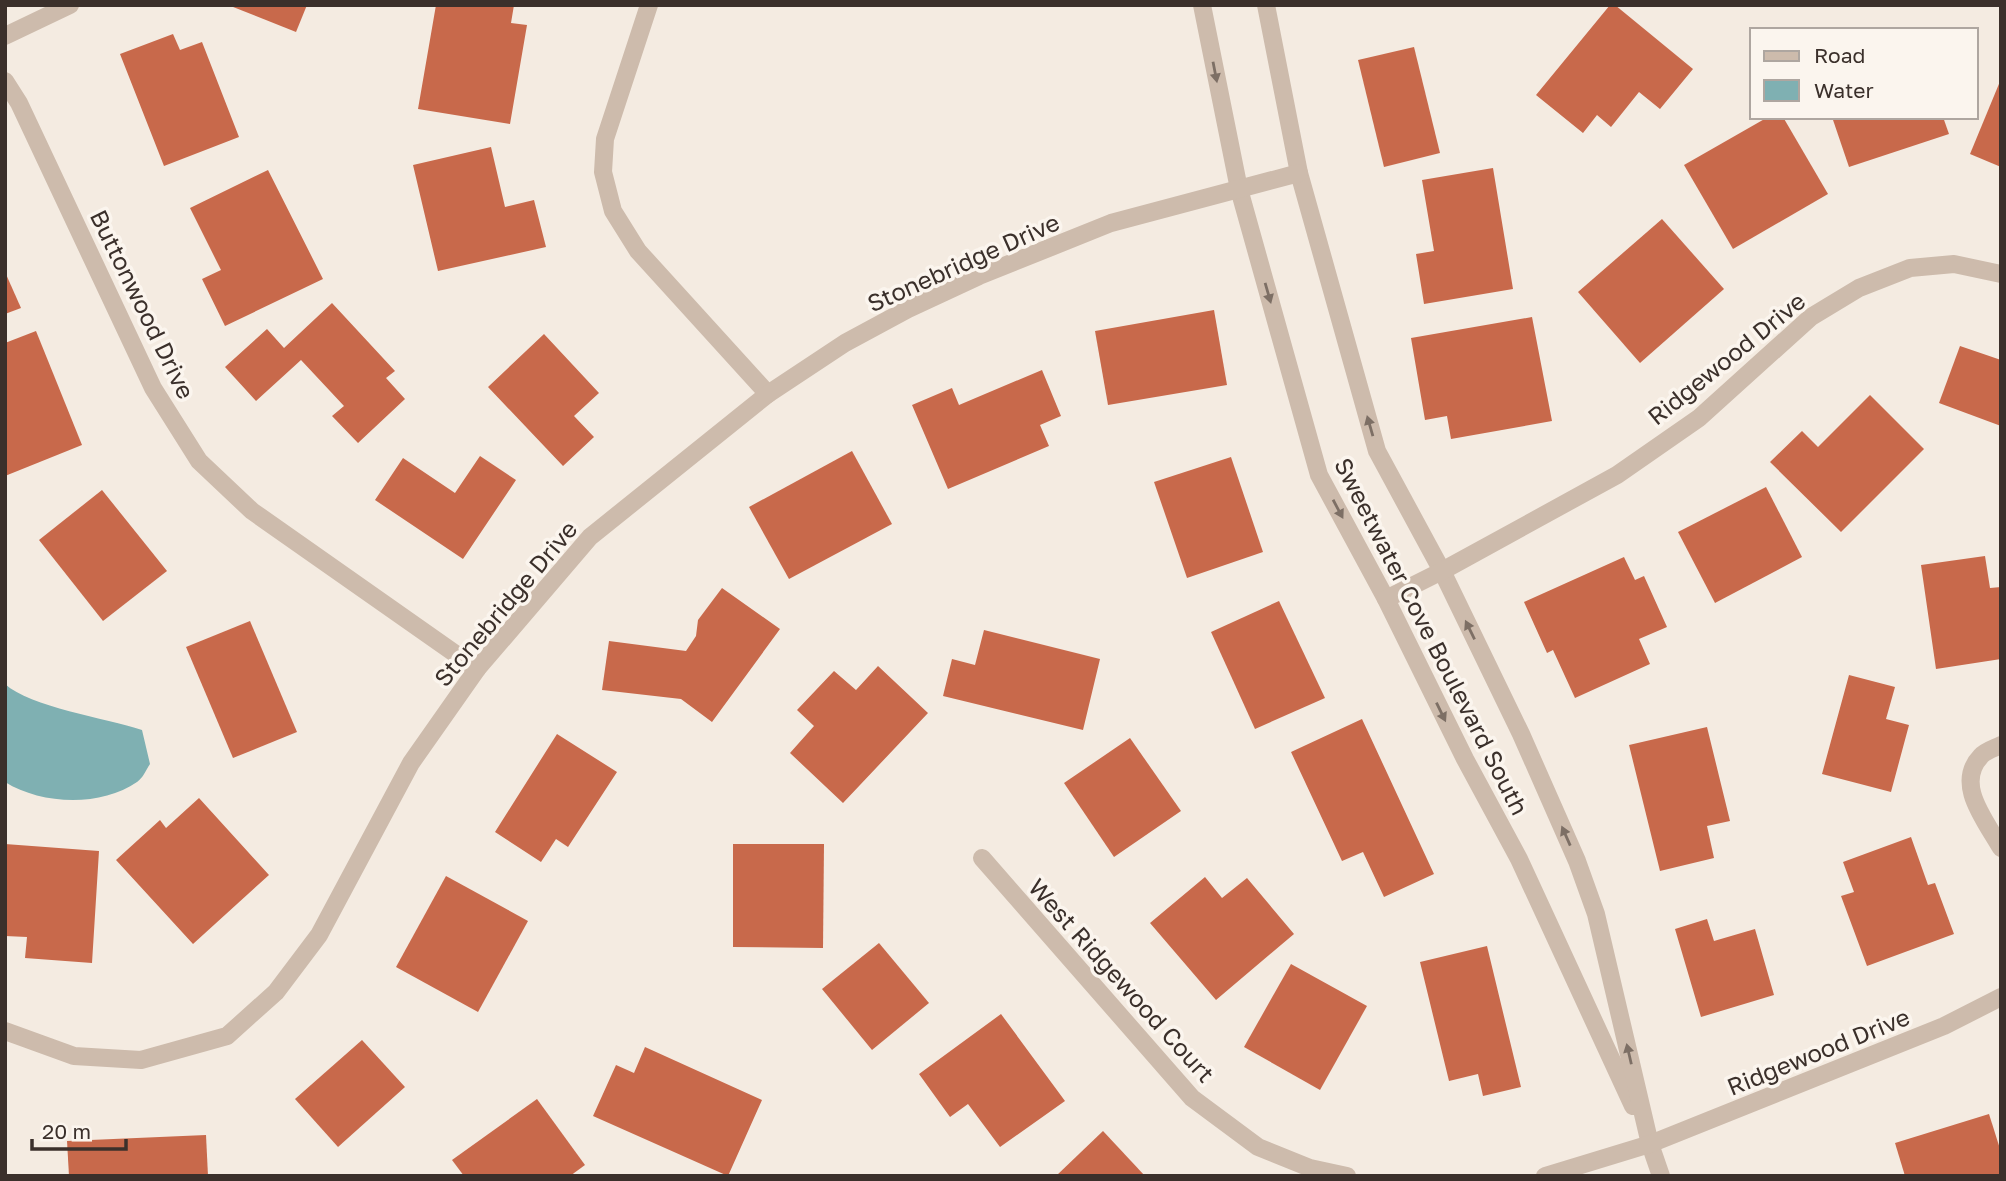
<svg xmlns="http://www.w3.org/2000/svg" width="2006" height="1181" font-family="'Golos Text',sans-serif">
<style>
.water{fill:#7fb0b2}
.building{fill:#c8694b}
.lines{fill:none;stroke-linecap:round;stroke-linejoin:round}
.street{stroke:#cdbbac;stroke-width:18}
.oneway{fill:#7d6f65}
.labels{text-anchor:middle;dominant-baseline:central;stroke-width:7;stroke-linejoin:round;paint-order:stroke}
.street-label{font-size:24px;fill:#3b302b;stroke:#fbf5ee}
</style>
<rect width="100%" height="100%" fill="#f4ebe1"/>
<path class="water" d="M5,684C30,707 106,718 142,730L150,764C146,770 143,778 137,782C101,807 42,805 5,782Z"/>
<g class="building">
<path d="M228,5H307L296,32Z"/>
<path d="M436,5H514L511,23L527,25L510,124L418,109Z"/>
<path d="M1610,5H1615L1693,69L1660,109L1639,92L1611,127L1597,115L1583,133L1536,95Z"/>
<path d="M173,34L180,50L202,42L239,137L164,166L120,54Z"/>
<path d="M1414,47L1440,153L1384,167L1358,60Z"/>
<path d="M2001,79V167L1970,154Z"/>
<path d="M1768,117H1783L1828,194L1733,249L1684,165Z"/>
<path d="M1832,117H1943L1949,134L1849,167Z"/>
<path d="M491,147L505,207L534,200L546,247L438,271L413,165Z"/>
<path d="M1493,168L1513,289L1424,304L1416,254L1434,251L1422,180Z"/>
<path d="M268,170L323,279L225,326L202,279L221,270L190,208Z"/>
<path d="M1662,219L1724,289L1640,363L1578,292Z"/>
<path d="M5,272L21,308L5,314Z"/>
<path d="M332,303L395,371L386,378L405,399L358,443L332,416L344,406L301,360L256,401L225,367L267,329L284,348Z"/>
<path d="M1214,310L1227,385L1108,405L1095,331Z"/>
<path d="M1532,317L1552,421L1451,439L1447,416L1425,420L1411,338Z"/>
<path d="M36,331L82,445L5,476V343Z"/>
<path d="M544,334L599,393L574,416L594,437L563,466L488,387Z"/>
<path d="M1960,346L2001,360V426L1939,403Z"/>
<path d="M1042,370L1061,416L1040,425L1049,446L948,489L912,405L952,388L959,405Z"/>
<path d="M1870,395L1924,449L1841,532L1770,462L1802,431L1818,447Z"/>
<path d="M852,451L892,524L789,579L749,507Z"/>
<path d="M480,456L516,480L463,559L375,500L403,458L455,493Z"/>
<path d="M1231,457L1263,552L1187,578L1154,482Z"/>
<path d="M1766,487L1802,557L1715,603L1678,532Z"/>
<path d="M102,490L167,571L103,621L39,540Z"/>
<path d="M1985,556L1990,588L2001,587V659L1936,669L1921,565Z"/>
<path d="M1624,557L1635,580L1644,576L1667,627L1639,639L1650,664L1575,698L1553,650L1547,653L1524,602Z"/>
<path d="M722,588L780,629L712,722L681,699L602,690L609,641L686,651L696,636L698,620Z"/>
<path d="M1279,601L1325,698L1255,729L1211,632Z"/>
<path d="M250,621L297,732L233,758L186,647Z"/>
<path d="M984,630L1100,659L1083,730L943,696L952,659L975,665Z"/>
<path d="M878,666L928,713L843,803L790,753L814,726L797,710L834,671L856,690Z"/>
<path d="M1849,675L1895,687L1886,719L1909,725L1891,792L1822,774Z"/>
<path d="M1362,719L1434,874L1384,897L1363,852L1342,861L1291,752Z"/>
<path d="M1707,727L1730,821L1707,826L1714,858L1660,871L1629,745Z"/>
<path d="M557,734L617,772L568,847L556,839L541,862L495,832Z"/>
<path d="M1130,738L1181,811L1114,857L1064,783Z"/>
<path d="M199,798L269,875L193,944L116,860L160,820L166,828Z"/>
<path d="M1911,837L1928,885L1935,883L1954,934L1867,966L1841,896L1854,892L1843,862Z"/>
<path d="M5,844L99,851L92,963L25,958L27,937L5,936Z"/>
<path d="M733,844H824L823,948L733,947Z"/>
<path d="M446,876L528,921L478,1012L396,967Z"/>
<path d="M1205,877L1222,898L1247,878L1294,934L1216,1000L1150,923Z"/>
<path d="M1707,919L1714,941L1755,929L1774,995L1701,1017L1675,929Z"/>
<path d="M879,943L929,1003L872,1050L822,989Z"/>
<path d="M1487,946L1521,1087L1483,1096L1478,1074L1449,1081L1420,962Z"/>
<path d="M1291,964L1367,1006L1320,1090L1244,1047Z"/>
<path d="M1001,1014L1065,1101L1000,1147L968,1104L950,1117L919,1074Z"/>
<path d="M362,1040L405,1087L338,1147L295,1099Z"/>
<path d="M645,1047L762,1100L728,1176L593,1116L616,1065L634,1073Z"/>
<path d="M537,1099L585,1165L570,1176H464L452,1160Z"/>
<path d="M1989,1114L2001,1152V1176H1905L1895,1143Z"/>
<path d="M1103,1131L1145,1176H1056Z"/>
<path d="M206,1135L208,1176H69L67,1141Z"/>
</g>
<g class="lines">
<g class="street">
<path d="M649,5L605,139L603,172L613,211L638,251L768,394"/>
<path d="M1202,5L1239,189L1319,475L1386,599L1465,759L1519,859L1633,1106"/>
<path d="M1266,5L1299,173L1377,451L1442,571L1521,734L1577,861L1596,914L1650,1144L1661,1176"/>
<path d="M5,36L70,5"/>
<path d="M5,81L19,103L153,388L199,461L252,511L477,669"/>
<path d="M1386,599L1442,571L1617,475L1699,418L1811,317L1859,288L1910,268L1954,264L2001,274"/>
<path d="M2001,745C1995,748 1985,751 1981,756C1954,784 1986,821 2001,848"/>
<path d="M982,858L1192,1098L1258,1147L1310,1168L1347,1176"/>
<path d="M5,1031L74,1056L141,1060L227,1036L276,992L319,935L411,763L477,669L590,537L768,394L845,343L908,309L979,276L1111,223L1299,173"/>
<path d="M1545,1176L1650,1144L1944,1026L2001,997"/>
</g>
</g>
<defs><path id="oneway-solid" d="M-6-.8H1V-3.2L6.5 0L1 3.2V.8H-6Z" transform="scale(1.75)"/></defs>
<g class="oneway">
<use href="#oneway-solid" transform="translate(1215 72) rotate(79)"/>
<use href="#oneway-solid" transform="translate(1268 293) rotate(74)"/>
<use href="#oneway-solid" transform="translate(1370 426) rotate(-106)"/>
<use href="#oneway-solid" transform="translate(1338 509) rotate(62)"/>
<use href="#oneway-solid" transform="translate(1470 630) rotate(-116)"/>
<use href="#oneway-solid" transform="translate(1441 712) rotate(64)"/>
<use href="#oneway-solid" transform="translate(1566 836) rotate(-114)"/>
<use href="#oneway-solid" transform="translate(1629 1054) rotate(-103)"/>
</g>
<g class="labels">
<g class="street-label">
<text transform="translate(963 262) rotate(-24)">Stonebridge Drive</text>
<text transform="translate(143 304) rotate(64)">Buttonwood Drive</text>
<text transform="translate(1726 358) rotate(-39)">Ridgewood Drive</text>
<text transform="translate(505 603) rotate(-50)">Stonebridge Drive</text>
<text transform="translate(1432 636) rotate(63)">Sweetwater Cove Boulevard South</text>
<text transform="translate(1122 980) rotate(48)">West Ridgewood Court</text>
<text transform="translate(1818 1051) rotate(-22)">Ridgewood Drive</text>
</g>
</g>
<rect width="2006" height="1181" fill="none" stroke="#3b302b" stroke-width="14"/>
<rect x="1750" y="28" width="228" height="91" fill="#fbf5ee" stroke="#aea6a0" stroke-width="2"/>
<rect x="1764" y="51" width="35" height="10" fill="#cdbbac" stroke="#aea6a0" stroke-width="2"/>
<text x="1814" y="63" font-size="21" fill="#3b302b">Road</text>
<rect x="1764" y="80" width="35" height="21" fill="#7fb0b2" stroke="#aea6a0" stroke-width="2"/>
<text x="1814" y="98" font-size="21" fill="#3b302b">Water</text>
<path d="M32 1139v10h94v-10" fill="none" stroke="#3b302b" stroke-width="3.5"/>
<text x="42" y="1139" font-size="21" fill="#3b302b" stroke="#fbf5ee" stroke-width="5" paint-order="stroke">20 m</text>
</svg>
